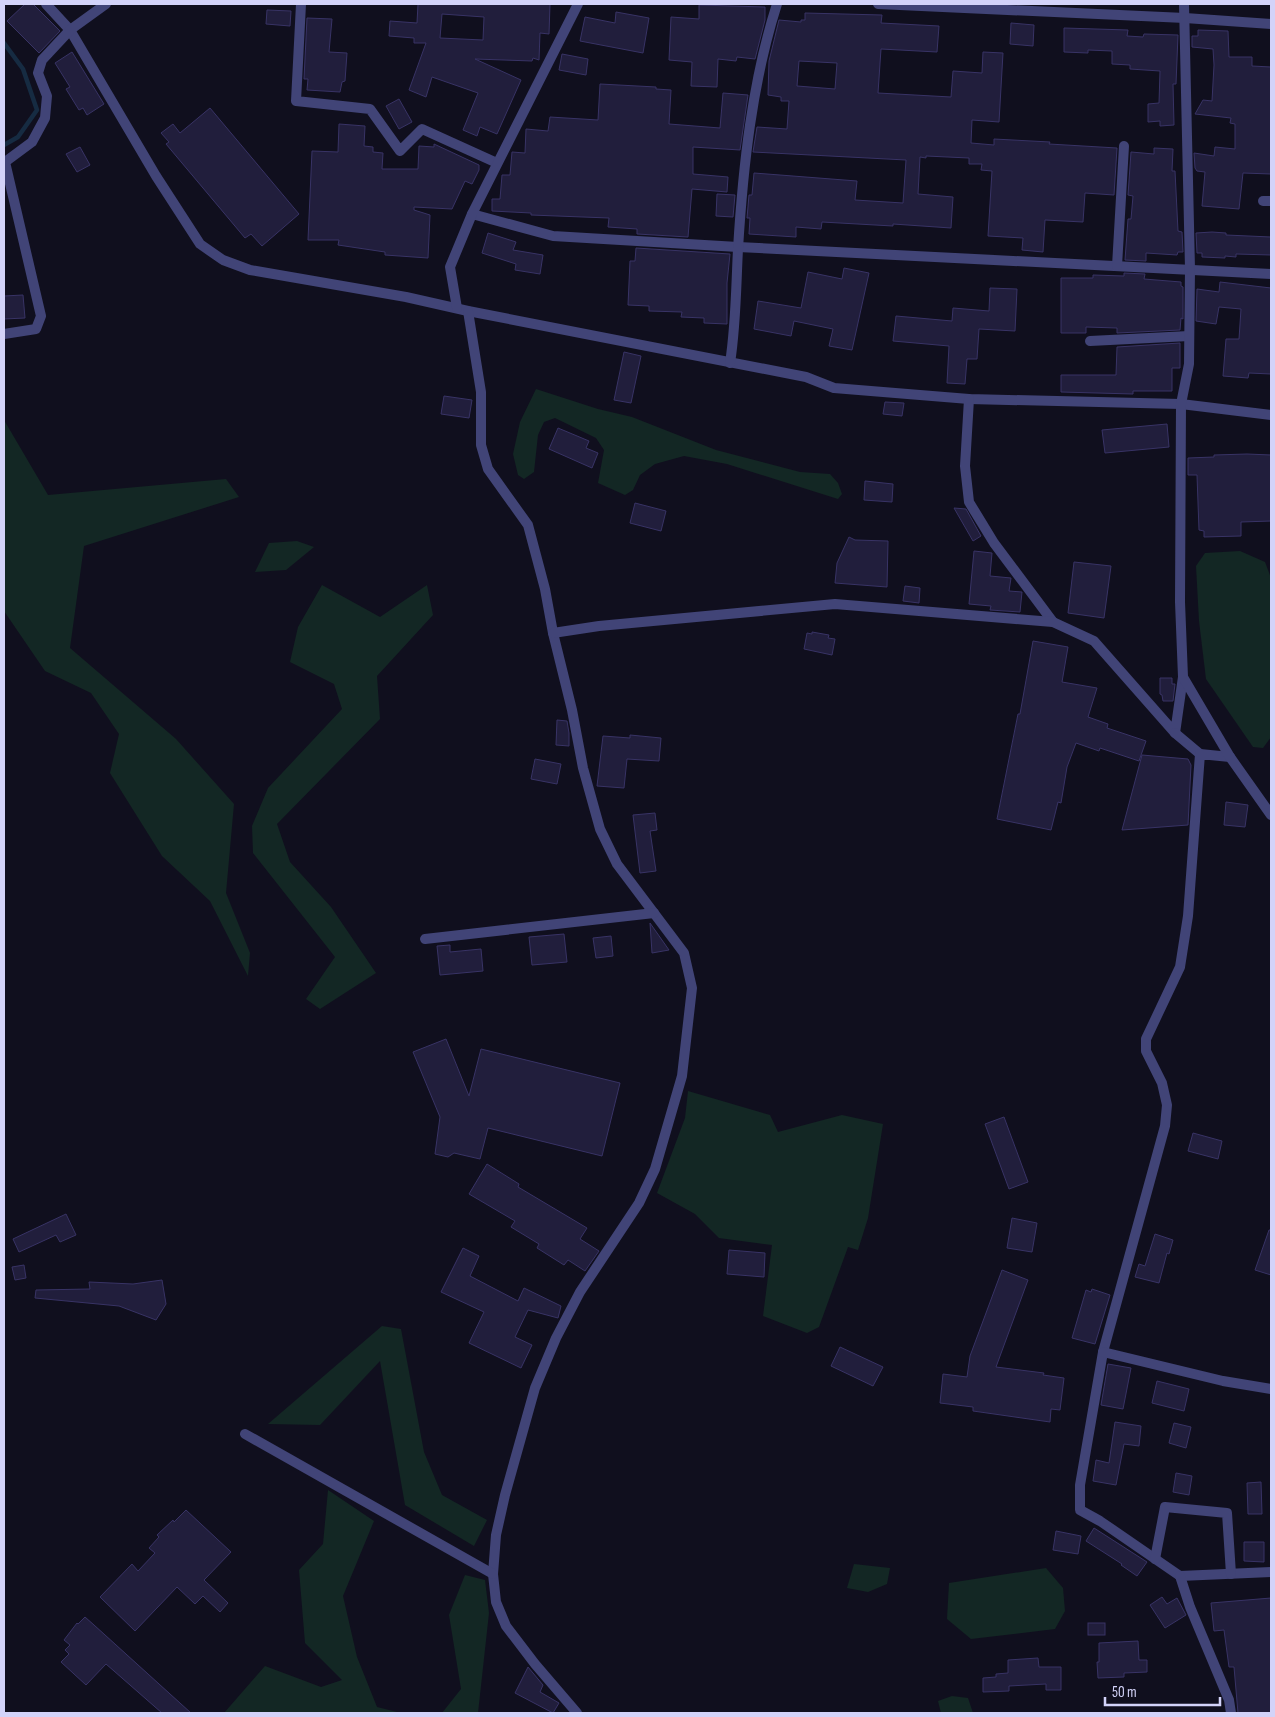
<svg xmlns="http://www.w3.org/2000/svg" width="1275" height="1717" font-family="'Sofia Sans Condensed',sans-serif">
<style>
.green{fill:#132724}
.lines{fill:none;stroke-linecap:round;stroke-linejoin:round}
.stream{stroke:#162b42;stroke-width:4.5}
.building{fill:#211e3c;stroke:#383365;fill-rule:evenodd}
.minor{stroke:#414477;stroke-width:10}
.tertiary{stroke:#414477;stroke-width:10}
</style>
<rect width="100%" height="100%" fill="#100f1e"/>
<g class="green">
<path d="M536,389L598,409L632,417L716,450L800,472L830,474L838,483L842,494L838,499L727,464L684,456L655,464L640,475L633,490L625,495L598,483L604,450L596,438L555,418L544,422L538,435L534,472L524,479L518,475L513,454L520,422Z"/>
<path d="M4,420L48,495L226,479L239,497L84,546L70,648L176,739L234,804L226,893L250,953L248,976L210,901L162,856L110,773L119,734L91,693L45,671L4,611Z"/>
<path d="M297,541L314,547L286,570L255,572L269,543Z"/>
<path d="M1240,551L1265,562L1271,578V737L1263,748L1253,747L1206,679L1199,621L1196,566L1205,553Z"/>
<path d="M322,585L380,617L427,585L433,615L377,676L380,719L277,824L290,862L331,907L376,973L320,1009L306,999L335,957L253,853L252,826L268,788L342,709L334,684L290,662L298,627Z"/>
<path d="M688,1091L770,1115L778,1132L842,1115L883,1124L868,1218L858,1250L848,1247L819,1327L807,1333L763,1316L772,1245L719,1238L695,1214L657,1193L685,1118Z"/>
<path d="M382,1326L401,1329L424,1452L442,1495L487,1520L474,1546L405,1505L380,1361L320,1425L268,1424Z"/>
<path d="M328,1490L374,1521L343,1596L357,1657L377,1707L401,1713H224L265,1666L321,1687L342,1680L305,1643L299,1570L323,1544Z"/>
<path d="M854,1564L890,1568L887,1584L868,1592L847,1588Z"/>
<path d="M1046,1568L1063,1588L1065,1611L1055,1629L971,1639L947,1619L949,1583Z"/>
<path d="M465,1575L485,1580L489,1613L478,1713H442L461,1689L449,1615Z"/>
<path d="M952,1696L968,1698L973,1713H941L938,1701Z"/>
</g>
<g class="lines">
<path class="stream" d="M4,43L23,69L37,110L18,137L4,145"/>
</g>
<g class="building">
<path d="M25,4H33L60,31L39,53L7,21Z"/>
<path d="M418,4H550L549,34L540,33L539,60L533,58L532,61L475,59L521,80L497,134L480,127L477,136L463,130L478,93L432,77L426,97L409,90L426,43H414V38L389,36L390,21L417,23ZM442,14L484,17L483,40L440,38Z"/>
<path d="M699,5L765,7V20L755,59L737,57L736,61L718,59L717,87L691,86L692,62L669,60L671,17L699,19Z"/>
<path d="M267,10L291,11L290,26L266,24Z"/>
<path d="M616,12L649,18L643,53L580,41L585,17L615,23Z"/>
<path d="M805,13L882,15L881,23L939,26L937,52L881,49L878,93L951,97L953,71L982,73L983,52L1003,53L999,122L972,120L971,143L994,145V139L1050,142L1049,144L1117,148L1114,195L1085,193L1083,222L1045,220L1043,252L1022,250L1023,238L988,236L992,171L981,170L982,164H969V158L926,156V158L920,157L918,194L953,197L951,228L893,224V226L822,222L821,229L796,227V237L749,234L750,218H747L749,195H752L754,173L857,181L855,200L903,203L906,160L753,152L757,127L787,129L789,101H781V97L768,95L769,61L779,20L801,22V20H805ZM799,61L837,63L835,89L797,86Z"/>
<path d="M307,18L332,19L329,52L347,53L345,81L342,82L340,92L307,90L308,79H304Z"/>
<path d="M1011,23L1034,25L1033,46L1010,44Z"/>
<path d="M1064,28L1128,30L1127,36L1143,37L1144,34L1178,35L1176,84H1173L1174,125L1160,126V121L1148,122V104L1159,103L1160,71L1130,69V65L1112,64V51L1088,50V53L1064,52Z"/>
<path d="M1198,30L1228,31L1229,57H1252V66L1271,67V174L1243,173L1239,209L1202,206L1205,172L1197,171L1195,168L1194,153L1214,156L1215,147L1235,149V124L1230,123L1231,118L1195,114L1203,100L1212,101L1214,65L1213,49L1192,47V36H1198Z"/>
<path d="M72,52L104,104L87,115L83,108L79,110L66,89L70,87L55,63Z"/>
<path d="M562,54L588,59L586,75L559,70Z"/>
<path d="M600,84L656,87V89L671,90L669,124L720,128L723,93L748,95L740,150L693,147V174L728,177L727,192L692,189L688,237L637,234V229L608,227L609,218L531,215V213L492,211V199H500L502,175H510L512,152L525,153L526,129L548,131L550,117L598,120Z"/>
<path d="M399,99L412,122L399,129L386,106Z"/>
<path d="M210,108L299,214L262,246L251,234L245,238L166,144L169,142L161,133L173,124L180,133Z"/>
<path d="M339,124L365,126L364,146L373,147V152L383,153L382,169H418L419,146L434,147V144L479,165V170L472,184L465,181L452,209L414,207V210L430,215L428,258L385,255V252L338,245L339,240H308L312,151L338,152Z"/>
<path d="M80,147L90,165L77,172L66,154Z"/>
<path d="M1154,148L1173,149L1172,171H1175L1178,231L1182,232L1183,252H1178L1177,255L1146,253V261L1125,260L1128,219H1131L1133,196L1128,195L1131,152L1154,154Z"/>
<path d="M717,194L735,195L733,217L716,216Z"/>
<path d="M1212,232L1226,233V235L1271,237V255L1236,254V257L1225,256V258L1202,257V253H1197L1196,233Z"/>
<path d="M488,233L516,242L513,250L543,255L540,274L515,270L516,264L482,253Z"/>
<path d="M636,248L730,254L727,283V324L704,323V318L681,317L682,312L649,311V306L628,305L630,261H635Z"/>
<path d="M844,268L869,273L852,350L829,346L833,329L794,321L791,336L754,329L758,301L801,308L808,272L842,279Z"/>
<path d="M1124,273L1145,274L1144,279L1181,282V286L1183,287V319L1181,318L1180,330L1117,333V328L1086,327V333H1061V278H1093V275L1124,276Z"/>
<path d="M1220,282L1271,288V374L1249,373L1248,378L1223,376L1226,339H1239L1241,309L1219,307L1216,324L1196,321L1197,289L1219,292Z"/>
<path d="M990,288L1017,289L1015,331L979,329L977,359H967L965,384L947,383L949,346L893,341L896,316L952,321L953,308L989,311Z"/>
<path d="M23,295L25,318L4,319V296Z"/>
<path d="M1180,343V368H1172V391H1133V394L1061,392V375H1116L1117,347Z"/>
<path d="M624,352L641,356L631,403L614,400Z"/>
<path d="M444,396L472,400L469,418L441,414Z"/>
<path d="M885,402L904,403L902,416L883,414Z"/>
<path d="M1167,424L1169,447L1105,453L1102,430Z"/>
<path d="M558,428L589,441L586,448L598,453L592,468L549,449Z"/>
<path d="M1247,454L1271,455V521L1241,522V536L1204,537V531L1199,530L1197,475H1188V458L1214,457V455Z"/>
<path d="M865,481L893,484L892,502L864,500Z"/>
<path d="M635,503L666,511L661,531L630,523Z"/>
<path d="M954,508L966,509L981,536L973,541Z"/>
<path d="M849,537L855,540L888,541L887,587L835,583L837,563Z"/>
<path d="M974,551L992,553L990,576L1011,578L1009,591L1022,592L1020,612L990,610L991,606L969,604Z"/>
<path d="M1074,562L1111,566L1104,618L1068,613Z"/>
<path d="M905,586L920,588L919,603L903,601Z"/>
<path d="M812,632L829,635L828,638L835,639L832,655L804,649L807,633L812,634Z"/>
<path d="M1033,641L1068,647L1062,682L1097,688L1088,717L1108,724L1107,728L1146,741L1139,761L1100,748L1099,751L1076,743L1067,767L1061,803L1058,802L1051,830L997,819L1018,714H1020Z"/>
<path d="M1160,678H1172V684H1175L1173,701H1163L1162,695L1160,694Z"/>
<path d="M557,720L567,721L569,733V746L556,745Z"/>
<path d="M630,735L661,738L659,761L627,759L624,788L597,786L603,736L630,738Z"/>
<path d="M1142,755L1188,759L1191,765L1188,825L1122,830Z"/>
<path d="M535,759L561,764L557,784L531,779Z"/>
<path d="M1226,802L1248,805L1245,827L1224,825Z"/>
<path d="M655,813L657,830L650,831L656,871L640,873L633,815Z"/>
<path d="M650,923L669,950L652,953Z"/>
<path d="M564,934L567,962L532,965L529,937Z"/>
<path d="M611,936L613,956L596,958L593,938Z"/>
<path d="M450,945V952L481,949L483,971L440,975L437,946Z"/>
<path d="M446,1039L469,1096L481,1049L620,1083L602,1156L488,1128L480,1159L454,1153L448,1157L435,1154L440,1117L413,1052Z"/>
<path d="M1004,1117L1028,1182L1009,1189L985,1124Z"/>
<path d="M1193,1133L1222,1141L1218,1159L1188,1151Z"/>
<path d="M487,1164L519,1184L518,1187L587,1228L580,1239L599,1251L585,1271L568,1260L564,1265L537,1248L539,1244L511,1227L515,1221L469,1194Z"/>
<path d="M66,1214L76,1235L60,1242L56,1235L19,1252L13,1239Z"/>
<path d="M1012,1218L1037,1223L1032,1252L1007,1248Z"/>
<path d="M1269,1230H1271V1275L1255,1270Z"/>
<path d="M1155,1234L1173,1240L1169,1254L1167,1253L1159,1283L1135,1277L1139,1264L1145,1266Z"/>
<path d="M463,1248L479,1256L470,1276L518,1301L524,1288L561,1306L558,1318L528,1310L515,1337L532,1345L521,1368L469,1343L484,1312L441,1292Z"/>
<path d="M729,1250L765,1253L764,1277L727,1274Z"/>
<path d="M24,1265L26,1278L15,1280L12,1267Z"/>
<path d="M1002,1270L1028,1280L996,1367L1044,1373L1043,1375L1064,1378L1060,1410L1051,1409L1050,1422L973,1411V1407L940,1403L943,1374L967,1377L970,1356Z"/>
<path d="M162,1280L166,1304L156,1320L119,1306L35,1298L36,1290L90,1289L89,1282L133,1284Z"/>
<path d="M1092,1289L1110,1295L1095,1344L1072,1338L1086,1290L1091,1292Z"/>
<path d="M840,1347L883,1367L873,1386L831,1366Z"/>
<path d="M1108,1364L1131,1368L1123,1409L1101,1405Z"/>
<path d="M1157,1381L1189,1389L1184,1411L1152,1403Z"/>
<path d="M1115,1422L1141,1426L1139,1446L1124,1444L1116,1485L1093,1481L1096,1460L1109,1463Z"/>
<path d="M1174,1423L1191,1427L1186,1448L1169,1443Z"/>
<path d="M1176,1473L1192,1476L1189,1495L1173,1492Z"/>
<path d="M1261,1482L1262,1514H1248L1247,1483Z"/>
<path d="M186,1510L231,1552L204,1580L228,1603L220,1612L203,1596L195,1604L177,1587L135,1631L100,1597L132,1564L138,1571L155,1553L149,1548L159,1537L157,1535L173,1520L174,1522Z"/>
<path d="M1094,1528L1147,1562L1137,1576L1121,1565L1122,1564L1086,1541Z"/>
<path d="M1056,1531L1081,1536L1078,1554L1053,1550Z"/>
<path d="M1244,1542H1264V1562L1244,1561Z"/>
<path d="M1162,1597L1167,1604L1177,1598L1186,1615L1165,1628L1150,1605Z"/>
<path d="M1271,1598V1713H1238L1234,1667H1229L1224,1630L1214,1631L1211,1603Z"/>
<path d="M85,1617L94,1625L191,1713H162L106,1664L86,1685L61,1662L69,1654L65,1650L70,1645L64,1640L77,1623L78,1624Z"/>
<rect x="1088" y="1623" width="17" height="12"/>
<path d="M1138,1641L1139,1660H1147V1672L1124,1673V1677L1098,1678L1097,1662H1099V1643Z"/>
<path d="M1038,1658L1039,1667H1061V1690H1046V1684L1009,1686V1691L983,1692V1678L996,1677V1674L1008,1673V1660Z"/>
<path d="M528,1667L543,1685L540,1692L559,1703L553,1713L515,1693Z"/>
</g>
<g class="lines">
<g class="minor">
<path d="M46,4L70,30L156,176L200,244L223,260L250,270L406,297L468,311L806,377L834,388L969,399L1181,404L1271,415"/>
<path d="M301,4L296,101L370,109L400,151L422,129L497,163"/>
<path d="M878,4L1185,18L1271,24"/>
<path d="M1263,201H1271"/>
<path d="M472,214L553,236L738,247L1271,274"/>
<path d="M1117,266L1124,146"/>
<path d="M457,308L450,267L472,214L578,4"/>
<path d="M468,311L481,392V445L488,469L528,525L545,589L553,633L572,710L583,768L600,829L617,864L684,953L692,988L682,1076L655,1169L639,1203L580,1292L556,1338L535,1388L505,1495L496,1535L493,1574L496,1602L506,1626L535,1664L577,1713"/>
<path d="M4,334L36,329L41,316L5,162L32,142L45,118L47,96L38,73L42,60L70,30L106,4"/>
<path d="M1090,341L1189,336"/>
<path d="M730,363C736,325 736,287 738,249C743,167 752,82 777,4"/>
<path d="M969,399L965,466L969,502L994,543L1053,622"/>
<path d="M553,633L599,626L835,604L1053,622L1094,641L1175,733L1183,677"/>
<path d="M1175,733L1200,754"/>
<path d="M1230,757L1200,754L1188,916L1180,967L1146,1039V1051L1162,1083L1167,1105L1165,1126L1103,1352L1080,1485V1510L1100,1521L1180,1576L1271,1572"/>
<path d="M425,939L654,913"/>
<path d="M1103,1352L1223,1381L1271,1389"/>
<path d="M245,1434L493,1574"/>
<path d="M1155,1559L1165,1507L1227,1513L1231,1574"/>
<path d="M1180,1576L1190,1607L1229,1700L1231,1713"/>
</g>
<path class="tertiary" d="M1184,4L1190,269L1189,364L1181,404L1180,602L1183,677L1230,757L1271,815"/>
</g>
<rect width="1275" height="1717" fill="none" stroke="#d3d3f9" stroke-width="10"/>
<path d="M1105 1697v8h115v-8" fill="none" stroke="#d3d3f9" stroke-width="2.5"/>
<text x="1112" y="1697" font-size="15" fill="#d3d3f9" stroke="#100f1e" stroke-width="4" paint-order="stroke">50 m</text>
</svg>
